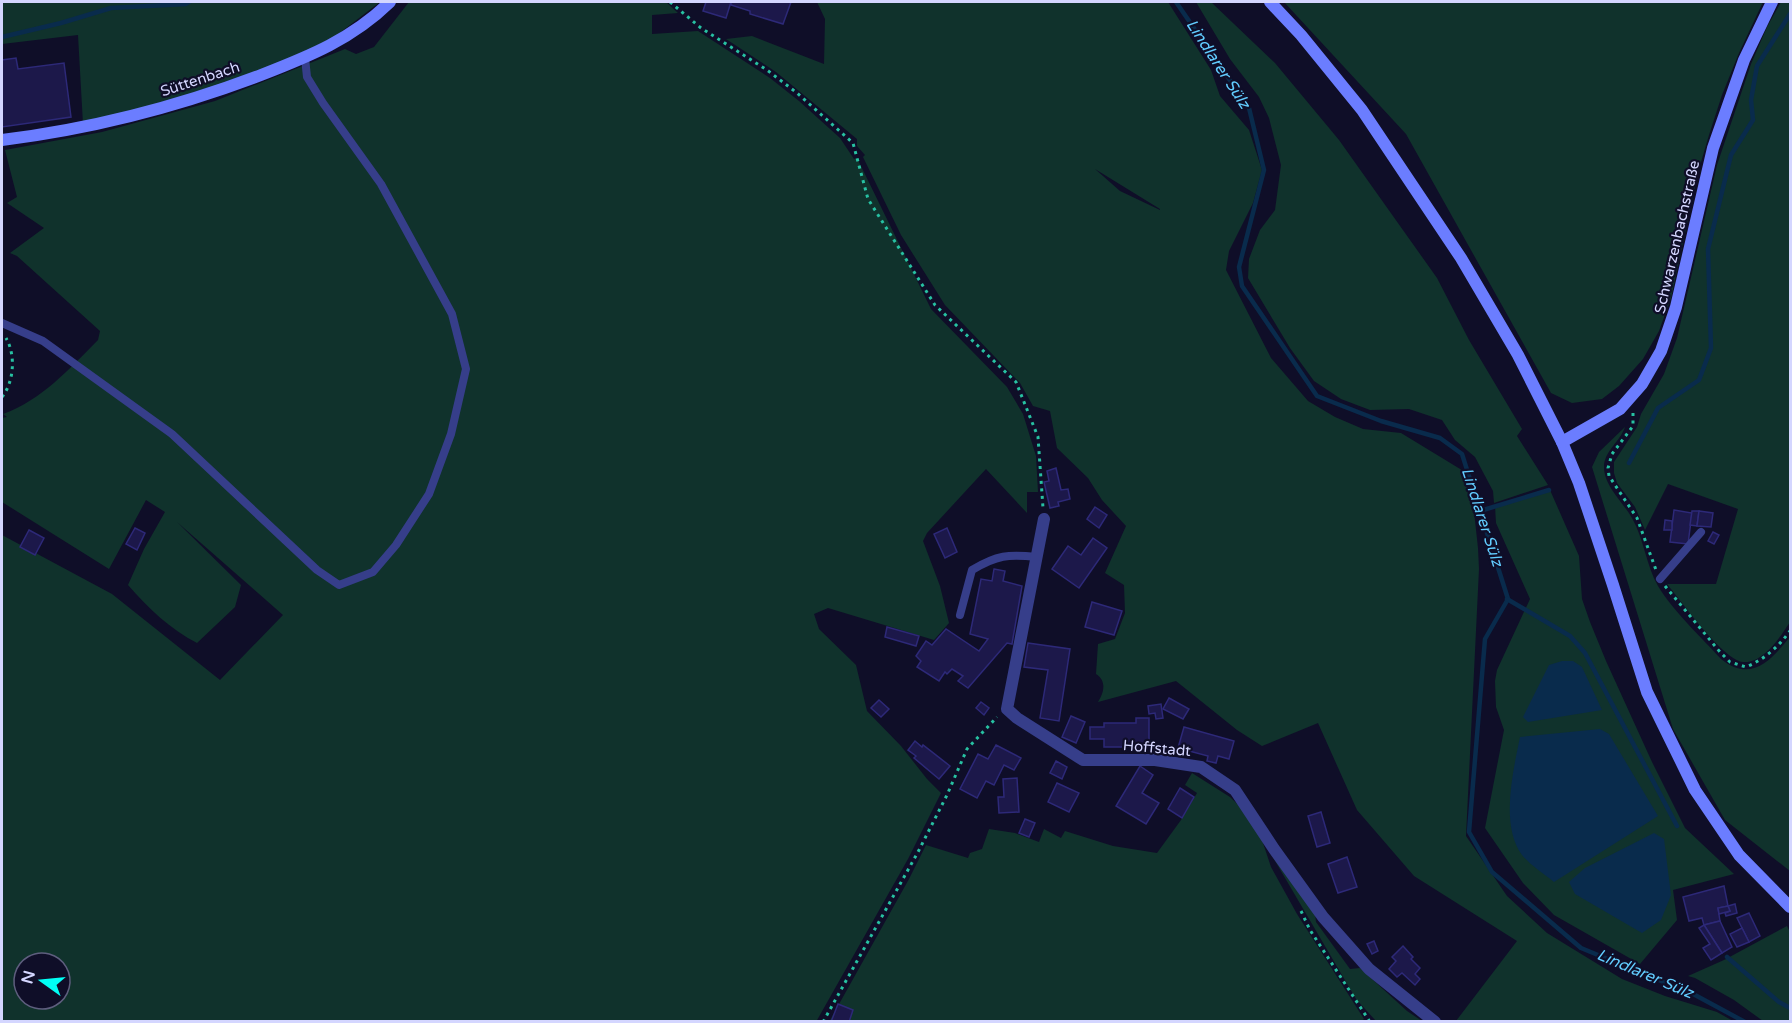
<svg xmlns="http://www.w3.org/2000/svg" width="1792" height="1023" font-family="'Varela Round',sans-serif">
<style>
.green{fill:#10322c;fill-rule:evenodd}
.water{fill:#092b4c}
.lines{fill:none;stroke-linecap:round;stroke-linejoin:round}
.stream{stroke:#092b4c;stroke-width:4.5}
.building{fill:#1c184a;stroke:#2d2978;stroke-width:1.5}
.path{stroke:#27c1a2;stroke-width:3;stroke-dasharray:3 4.5;stroke-linecap:butt}
.lane{stroke:#363e8a;stroke-width:8}
.street{stroke:#363e8a;stroke-width:12}
.secondary{stroke:#6b7dff;stroke-width:12}
.labels{text-anchor:middle;dominant-baseline:central;stroke-width:4.5;stroke-linejoin:round;paint-order:stroke}
.street-label{font-size:15px;fill:#d4d6ff;stroke:#0f0e28}
.water-label{font-size:16px;font-style:italic;fill:#62cdff;stroke:#0f0e28}
</style>
<rect width="100%" height="100%" fill="#0f0e28"/>
<g class="green">
<path d="M2,2H380L333,38L304,58L196,94L83,124L78,35L2,44Z"/>
<path d="M409,2H666L678,13L652,15V34L698,31L770,78L799,101L840,138L854,159L857,158L931,309L1007,387L1023,414L1036,456L1038,492H1027V513L986,469L927,533L923,541L940,586L949,623L934,640L828,608L814,614L819,629L856,665L867,711L901,746L927,779L941,793L908,859L816,1022L2,1021V535L112,594L220,680L283,615L177,522L241,585L235,607L197,643C170,629 148,608 128,585L144,549L165,512L146,500L109,569L2,502V418L7,417L3,414C42,400 69,369 98,340L100,331L17,256L10,253L44,228L7,203L17,197L5,150L102,132L215,101L345,49L356,54L374,47ZM24,963H60V999H24Z"/>
<path d="M817,2H1168L1211,70L1220,96L1249,130L1262,170L1253,203L1229,251L1226,270L1271,358L1308,401L1335,417L1363,429L1401,433L1470,475L1478,548L1479,569L1466,836L1507,896L1547,933L1622,979L1665,996L1717,1012L1733,1021H1456L1517,941L1414,876L1357,810L1318,723L1262,746L1237,730L1176,681L1098,702C1104,693 1107,681 1096,674L1098,644L1115,639L1125,613L1124,585L1105,573L1126,526L1102,500L1088,478L1057,448L1050,411L1033,406L1020,383L945,305L901,235L863,157L865,155L857,146V139L776,72L726,39L752,36L824,64L825,19ZM1095,169L1160,209V210L1120,191Z"/>
<path d="M1196,2H1211L1275,63L1339,140L1437,278L1469,340L1522,429L1517,436L1548,485L1494,503L1493,491L1475,457L1455,440L1442,420L1409,409L1370,410L1341,399L1314,381L1290,348L1248,278L1249,259L1260,230L1275,210L1281,165L1269,118L1259,97L1230,59Z"/>
<path d="M1284,2H1763L1739,53L1722,95L1709,135L1699,169L1671,298L1659,331L1643,359L1619,386L1602,399L1572,403L1551,393L1406,134Z"/>
<path d="M1781,2H1790V622C1781,636 1763,664 1743,662C1723,660 1681,601 1667,584H1716L1738,509L1668,484L1645,530L1635,507L1617,483L1614,473V462L1637,427L1641,414L1664,374L1677,338L1717,165L1751,64L1767,27Z"/>
<path d="M1625,427C1620,442 1604,451 1604,467C1604,486 1623,502 1632,518C1644,539 1646,565 1658,586C1673,611 1702,638 1721,659C1751,683 1770,661 1790,637V871L1725,820L1673,729L1592,467L1599,452Z"/>
<path d="M1550,490L1579,556L1582,599L1590,622L1606,661L1652,762L1685,828L1734,874L1673,890L1677,920L1640,964L1554,915L1523,883L1485,828L1504,730L1496,707L1495,681L1497,670L1530,599L1496,523L1495,506Z"/>
<path d="M1192,773L1230,797L1256,822L1271,867L1297,914L1364,1019L1360,1022H829L909,879L926,845L968,858L970,853L982,849L989,829L1015,833L1039,842L1044,829L1061,838L1065,831L1113,846L1157,853L1181,820L1197,793L1185,785Z"/>
<path d="M1271,854L1315,913L1316,922L1350,969L1360,968L1407,1011L1422,1021H1376L1356,999Z"/>
<path d="M1787,926L1790,932V1021H1763L1734,1000L1695,978L1688,976L1724,960Z"/>
</g>
<g class="water">
<path d="M1562,661H1573L1582,667L1602,710L1528,722L1523,717L1549,665Z"/>
<path d="M1600,729L1609,734L1658,816L1554,882C1544,874 1530,865 1522,855C1500,825 1513,772 1520,737Z"/>
<path d="M1654,833L1664,839L1671,895L1661,920L1642,933L1575,894L1569,882L1585,868Z"/>
</g>
<g class="lines">
<g class="stream">
<path d="M1176,2L1249,108L1264,170L1239,267L1242,286L1317,396L1381,421L1440,438L1462,454L1508,599L1485,639L1469,832L1492,872L1581,948L1695,995L1745,1022"/>
<path d="M2,37L61,23L111,8L186,4L189,2"/>
<path d="M1629,463L1658,408L1699,380L1711,348L1708,249L1731,155L1753,120L1751,100L1757,66L1790,14"/>
<path d="M1480,511L1549,490"/>
<path d="M1507,599L1570,636L1585,653L1677,826"/>
<path d="M1727,957L1779,1002L1790,1008"/>
</g>
</g>
<g class="building">
<path d="M706,2H731L726,18L703,11Z"/>
<path d="M731,2H791L783,24L750,14V11L731,5Z"/>
<path d="M16,58L18,69L64,63L71,117L2,127V60Z"/>
<path d="M1056,468L1061,490L1068,489L1070,499L1058,502L1059,506L1050,508L1044,482L1049,481L1047,471Z"/>
<path d="M1095,507L1107,515L1099,528L1087,519Z"/>
<path d="M1674,510L1692,513L1688,544L1670,542Z"/>
<path d="M1692,511H1699L1697,526L1690,525Z"/>
<path d="M1699,511L1713,513L1711,527L1697,526Z"/>
<path d="M1665,520L1672,521V530H1664Z"/>
<path d="M135,528L145,533L137,550L126,544Z"/>
<path d="M947,528L957,552L945,558L934,534Z"/>
<path d="M29,530L44,538L35,555L20,547Z"/>
<path d="M1713,532L1719,535L1714,544L1708,541Z"/>
<path d="M1093,538L1107,548L1079,588L1052,569L1068,546L1081,555Z"/>
<path d="M994,569L1005,571L1003,581L1022,586L1012,644L1007,643L968,688L958,681L963,676L952,669L947,674L945,672L939,681L917,667L921,661L916,656L926,641L932,645L946,629L979,651L988,639L970,634L981,579L992,581Z"/>
<path d="M1092,602L1122,611L1114,635L1085,627Z"/>
<path d="M887,627L919,636L916,646L885,637Z"/>
<path d="M1028,643L1070,649L1059,721L1040,718L1048,670L1024,667Z"/>
<path d="M1169,698L1189,709L1183,719L1163,709Z"/>
<path d="M879,700L889,709L881,717L871,708Z"/>
<path d="M981,702L989,708L984,715L976,708Z"/>
<path d="M1161,704L1163,718L1156,719L1155,713L1149,714L1148,706Z"/>
<path d="M1071,716L1085,722L1076,743L1062,737Z"/>
<path d="M1136,718H1149V747H1104V739H1090V727H1104V723H1136Z"/>
<path d="M1184,727L1234,741L1229,759L1218,756L1216,763L1207,761L1208,756L1178,748Z"/>
<path d="M915,741L922,747L923,745L950,766L939,779L914,758L916,756L908,750Z"/>
<path d="M996,745L1021,758L1014,770L1004,765L994,785L986,781L977,798L960,789L978,754L988,759Z"/>
<path d="M1056,761L1067,767L1062,779L1050,773Z"/>
<path d="M1140,766L1153,775L1142,793L1159,803L1146,824L1116,806Z"/>
<path d="M1017,778L1019,812L999,813L998,797H1004L1003,779Z"/>
<path d="M1057,783L1079,793L1069,812L1048,802Z"/>
<path d="M1180,788L1194,797L1182,818L1168,809Z"/>
<path d="M1321,812L1330,843L1317,847L1308,816Z"/>
<path d="M1025,819L1035,823L1029,837L1019,833Z"/>
<path d="M1347,857L1357,887L1338,893L1328,864Z"/>
<path d="M1724,886L1728,906L1718,908L1720,921L1704,925L1702,918L1689,921L1683,897Z"/>
<path d="M1735,904L1737,913L1726,916L1725,913L1730,911L1728,906Z"/>
<path d="M1728,906L1730,911L1719,914L1718,908Z"/>
<path d="M1749,913L1760,936L1749,942L1737,918Z"/>
<path d="M1720,921L1732,947L1722,953L1704,925Z"/>
<path d="M1704,925L1722,953L1711,960L1703,948L1710,944L1699,928Z"/>
<path d="M1742,928L1749,942L1737,947L1730,934Z"/>
<path d="M1374,941L1378,951L1372,954L1367,944Z"/>
<path d="M1403,946L1413,957L1411,959L1420,968L1415,974L1420,979L1415,985L1402,973L1397,977L1389,969L1396,961L1392,957Z"/>
<path d="M838,1004L853,1010L849,1022H831Z"/>
</g>
<g class="lines">
<g class="path">
<path d="M670,2L701,28L767,70L797,93L853,143L868,199L935,305L1016,382L1038,437L1043,508"/>
<path d="M2,397C14,382 16,355 6,338"/>
<path d="M1633,413V426L1612,454L1608,468L1609,476L1637,518L1656,570"/>
<path d="M1665,586L1720,652L1730,662L1746,667C1765,659 1778,647 1790,631"/>
<path d="M1301,911L1310,930L1370,1022"/>
<path d="M823,1022L918,852L947,795L967,749L997,717"/>
</g>
<g class="lane">
<path d="M2,323L43,341L172,434L317,570L339,585L373,572L396,545L429,494L451,434L466,369L452,314L381,184L323,103L307,77L305,58"/>
<path d="M1660,579L1701,532"/>
<path d="M960,615L972,570C997,555 1008,554 1037,557"/>
</g>
<path class="street" d="M1044,519L1007,709L1017,718L1083,760H1155L1201,767L1235,790L1274,849L1323,917L1369,969L1435,1022"/>
<g class="secondary">
<path d="M1270,2L1301,35L1362,110L1461,258L1518,355L1562,442L1579,483L1613,585L1647,692L1695,790L1739,855L1790,907"/>
<path d="M2,140C91,129 177,107 261,75C310,56 352,39 390,2"/>
<path d="M1562,442L1620,409L1642,384L1661,351L1676,307L1713,148L1744,60L1772,2"/>
</g>
</g>
<g class="labels">
<g class="street-label">
<text transform="translate(200 79) rotate(-18)">Süttenbach</text>
<text transform="translate(1677 237) rotate(-77)">Schwarzenbachstraße</text>
<text transform="translate(1157 748) rotate(5)">Hoffstadt</text>
</g>
<g class="water-label">
<text transform="translate(1218 64) rotate(57)">Lindlarer Sülz</text>
<text transform="translate(1482 517) rotate(72)">Lindlarer Sülz</text>
<text transform="translate(1645 974) rotate(23)">Lindlarer Sülz</text>
</g>
</g>
<rect width="1792" height="1023" fill="none" stroke="#d4d6ff" stroke-width="6"/>
<g transform="translate(42 981) rotate(285)"><circle r="28" fill="#0f0e28" stroke="#5e5e7e" stroke-width="1.5"/>
<path d="M0-4.5L10 22L0 15L-10 22Z" fill="#00fff5"/>
<text y="-9" font-size="16" font-weight="bold" text-anchor="middle" fill="#d4d6ff">N</text>
</g>
</svg>
